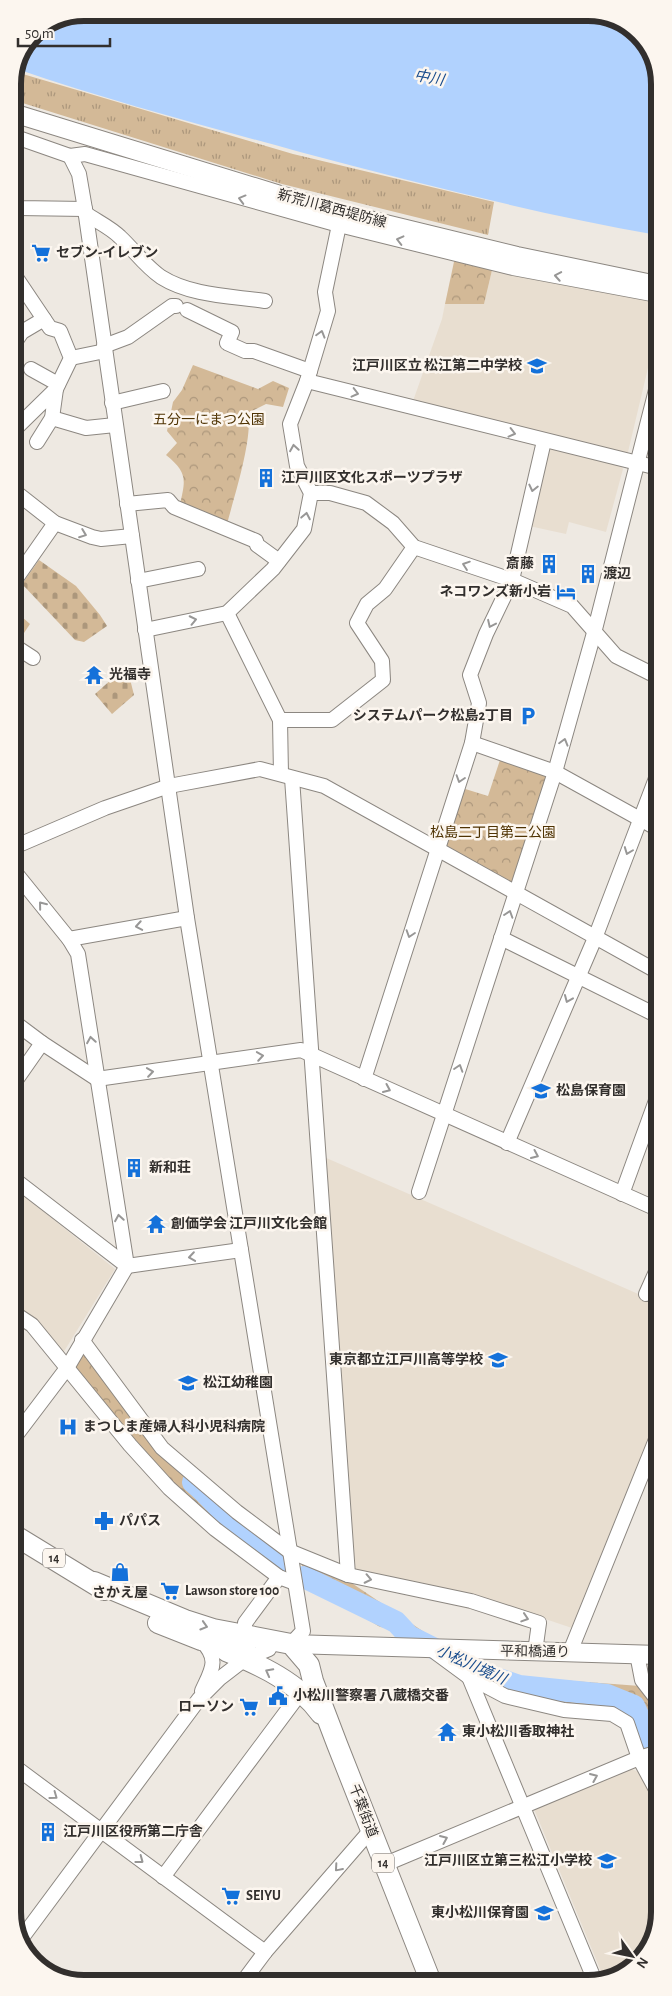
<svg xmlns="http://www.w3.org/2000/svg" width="672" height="1996" font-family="'Alegreya Sans','Noto Sans JP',sans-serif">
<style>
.built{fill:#e8ded0}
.grass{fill:url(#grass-tufts)}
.cemetery{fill:url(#cemetery-stones)}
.park{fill:url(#park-crowns)}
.water{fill:#b1d2fe}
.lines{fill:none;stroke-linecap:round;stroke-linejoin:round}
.river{stroke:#b1d2fe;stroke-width:22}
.minor-casing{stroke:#8c8781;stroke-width:16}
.major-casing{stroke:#8c8781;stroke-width:20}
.highway-casing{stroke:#8c8781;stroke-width:22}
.minor{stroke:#fff;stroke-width:14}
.major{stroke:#fff;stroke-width:18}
.highway{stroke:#fff;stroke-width:20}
.oneway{stroke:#989796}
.labels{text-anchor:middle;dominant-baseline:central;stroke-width:5;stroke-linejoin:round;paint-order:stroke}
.shield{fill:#fcf6ef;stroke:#6f6b67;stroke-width:1}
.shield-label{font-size:12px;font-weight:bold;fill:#322f2d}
.street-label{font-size:14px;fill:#322f2d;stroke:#fcf6ef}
.poi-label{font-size:14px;font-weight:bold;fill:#322f2d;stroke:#fcf6ef;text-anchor:start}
.park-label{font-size:14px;fill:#4f3303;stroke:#fcf6ef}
.water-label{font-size:15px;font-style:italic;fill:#194c8c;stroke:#fcf6ef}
.rim{fill:none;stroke:#322f2d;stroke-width:6}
</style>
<defs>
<pattern id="grass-tufts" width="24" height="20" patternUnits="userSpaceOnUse" patternTransform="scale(1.25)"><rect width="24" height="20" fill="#d3b997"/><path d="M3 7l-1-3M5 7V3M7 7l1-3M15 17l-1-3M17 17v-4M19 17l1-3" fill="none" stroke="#ac977c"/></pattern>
<pattern id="cemetery-stones" width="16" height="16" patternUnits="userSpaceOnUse" patternTransform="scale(1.25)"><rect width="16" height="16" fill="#d3b997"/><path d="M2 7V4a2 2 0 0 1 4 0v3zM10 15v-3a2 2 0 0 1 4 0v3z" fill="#ac977c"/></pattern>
<pattern id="park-crowns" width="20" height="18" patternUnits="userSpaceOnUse" patternTransform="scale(1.25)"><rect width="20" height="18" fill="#d3b997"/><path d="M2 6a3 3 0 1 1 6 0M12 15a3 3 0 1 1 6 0" fill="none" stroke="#ac977c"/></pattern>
</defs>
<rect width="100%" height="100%" fill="#eee9e2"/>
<g class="built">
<path d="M493,266L657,301V330L628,452L623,455L620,465L623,469L606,532L569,522L566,534L529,526L548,452L553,448L413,401L442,319L445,304H484Z"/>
<path d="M324,1157L659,1303V1417L572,1628L474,1595L353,1570Z"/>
<path d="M14,1188L115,1269L63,1353L36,1321L14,1305Z"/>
<path d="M631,1769L642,1773L659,1805V1912L645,1956L605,1981L534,1809Z"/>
</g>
<path class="grass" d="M16,72L293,154L494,202L488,235L282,184L13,100V80Z"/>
<g class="cemetery">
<path d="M39,560L76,586L100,615L107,626L84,642L75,640L22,584Z"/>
<path d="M122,670L130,679L134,695L112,714L95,694Z"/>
</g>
<g class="park">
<path d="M455,257L493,266L484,304H445Z"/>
<path d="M193,365L258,389L273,381L289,388L283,407L266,404L248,413C253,439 234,497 227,524L180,504C186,479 187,472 166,455L177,443L167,431L173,402L182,390Z"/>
<path d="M13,609L30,624L20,639L13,635Z"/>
<path d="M501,757L552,775L515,887L443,848L462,788L488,796Z"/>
<path d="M82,1345L160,1450L286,1552L291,1577L279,1574L170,1486L70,1367Z"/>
<path d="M300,1557L331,1569L424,1632L380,1627L306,1583Z"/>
<path d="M474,1662L520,1677L640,1686L652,1698L659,1709V1789L630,1721L504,1692L464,1668Z"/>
</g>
<path class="water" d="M84,13H593L635,30L657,66V235C537,214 418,183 300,152C206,126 110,101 17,69L34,33Z"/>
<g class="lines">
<g class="river">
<path d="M193,1482C224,1508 246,1545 281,1564"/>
<path d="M304,1577L396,1622L409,1636L487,1675L519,1686L607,1695L634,1706L659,1761"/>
</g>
<g class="minor-casing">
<g id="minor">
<path d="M13,136L70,156L85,154L339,225L513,268L657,295"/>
<path d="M70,156L79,174L85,209L187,918L303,1631L291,1644"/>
<path d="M13,205L18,208L85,209"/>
<path d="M85,213C96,221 110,227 120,237C134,250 145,266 161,277C191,296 232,296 265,301"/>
<path d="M13,273L50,328L60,331L71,358L56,389"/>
<path d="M187,310L232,332L227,343L245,351H254L310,371"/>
<path d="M13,345L22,332L44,319"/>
<path d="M104,346L128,337L172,306H176"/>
<path d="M71,358L105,351"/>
<path d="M31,369L58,384"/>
<path d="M307,381L658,468"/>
<path d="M112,403L163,391"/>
<path d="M52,418L86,428L115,425"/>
<path d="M13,431L56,389L52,418L37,442"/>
<path d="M13,490L55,523L92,537L101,539L132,536"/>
<path d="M311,493H330L366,503L393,523L414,547L512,580L572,606L616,656L658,677"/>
<path d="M127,504L168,500L174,507L256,541L257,545L279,561"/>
<path d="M138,581L198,569"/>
<path d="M13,583L55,523"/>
<path d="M227,613L280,720L281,774"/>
<path d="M145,630L227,613L273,569L304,529L311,493L297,466L290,424L307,381L328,311L325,292L339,225"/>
<path d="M13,645L33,658"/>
<path d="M280,720H332L383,680L382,661L357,623L367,604L385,589L414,547"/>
<path d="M472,743L555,772L658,829"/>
<path d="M292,778L348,1575"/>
<path d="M14,847L105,808L169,786L260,769L324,786L658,972"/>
<path d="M14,871L69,939L78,954L127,1266L67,1368L14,1438"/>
<path d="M501,938L658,1016"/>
<path d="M69,939L187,918"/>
<path d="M14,1022L42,1043L14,1083"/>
<path d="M42,1043L97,1079L301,1050L659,1210"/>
<path d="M364,1079L472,743L479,703L470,675L486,634L512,580L544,441"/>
<path d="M507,1143L595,938L658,773"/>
<path d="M14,1179L127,1266L241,1250"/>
<path d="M419,1192L555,772L594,633L658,382"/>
<path d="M622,1194L658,1095"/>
<path d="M646,1294L659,1265"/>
<path d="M14,1313L32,1325L130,1445L169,1488L215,1529L279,1577L295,1583"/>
<path d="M82,1340L162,1448L237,1512L289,1551L348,1575L471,1601L539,1623L535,1652"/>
<path d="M245,1635V1623L279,1577"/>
<path d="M201,1640C220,1660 212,1669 202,1691"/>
<path d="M431,1649L469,1677L505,1696L564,1710L612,1714L627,1723L639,1758L659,1795"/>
<path d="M570,1652L659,1432"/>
<path d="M637,1654L642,1680L659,1702"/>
<path d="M469,1677L595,1981"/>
<path d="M15,1767L265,1952"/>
<path d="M383,1865L639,1758L659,1752"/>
<path d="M163,1877L301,1692"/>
<path d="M21,1939L199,1699L219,1679L245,1659L269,1649"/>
<path d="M242,1983L265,1952L370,1831"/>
</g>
</g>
<g class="major-casing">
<g id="major">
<path d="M13,113L332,211L517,256L657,285"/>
<path d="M291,1644L659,1655"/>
</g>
</g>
<g class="highway-casing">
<g id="highway">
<path d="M14,1535L104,1590"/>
<path d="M94,1582L185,1620L213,1629L291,1644L309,1665L313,1681L337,1744L431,1982"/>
<path d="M158,1623L201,1640L245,1647"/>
<path d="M226,1651C260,1665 299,1683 321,1714"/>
</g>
</g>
<use href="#minor" class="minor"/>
<use href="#major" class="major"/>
<use href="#highway" class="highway"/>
</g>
<defs><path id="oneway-chevron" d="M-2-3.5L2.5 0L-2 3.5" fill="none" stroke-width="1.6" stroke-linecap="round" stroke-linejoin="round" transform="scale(1.25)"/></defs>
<g class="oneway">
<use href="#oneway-chevron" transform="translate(242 199) rotate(-165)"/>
<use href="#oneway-chevron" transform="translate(400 240) rotate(-166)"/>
<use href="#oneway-chevron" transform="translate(558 276) rotate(-170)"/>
<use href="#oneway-chevron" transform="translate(321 334) rotate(-74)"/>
<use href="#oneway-chevron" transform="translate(355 393) rotate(14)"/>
<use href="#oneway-chevron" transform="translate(512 433) rotate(14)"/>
<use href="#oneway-chevron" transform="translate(294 448) rotate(-99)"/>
<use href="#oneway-chevron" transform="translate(533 488) rotate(103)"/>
<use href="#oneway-chevron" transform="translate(306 516) rotate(-79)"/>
<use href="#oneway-chevron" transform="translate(83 534) rotate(21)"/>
<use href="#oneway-chevron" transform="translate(466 565) rotate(-161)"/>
<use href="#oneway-chevron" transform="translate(193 620) rotate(-12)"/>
<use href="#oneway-chevron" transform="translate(491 624) rotate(115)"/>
<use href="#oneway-chevron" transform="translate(564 742) rotate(-74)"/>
<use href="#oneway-chevron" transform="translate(460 779) rotate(108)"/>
<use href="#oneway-chevron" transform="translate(628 851) rotate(111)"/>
<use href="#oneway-chevron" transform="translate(42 905) rotate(-129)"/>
<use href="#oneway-chevron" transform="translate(509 914) rotate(-72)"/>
<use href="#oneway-chevron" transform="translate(139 926) rotate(170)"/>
<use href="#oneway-chevron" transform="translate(410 934) rotate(108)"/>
<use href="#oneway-chevron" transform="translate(568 999) rotate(113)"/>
<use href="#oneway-chevron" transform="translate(91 1040) rotate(-99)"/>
<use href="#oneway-chevron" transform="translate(260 1056) rotate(-9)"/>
<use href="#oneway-chevron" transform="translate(459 1068) rotate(-72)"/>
<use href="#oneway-chevron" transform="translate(150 1072) rotate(-8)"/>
<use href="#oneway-chevron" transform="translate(387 1089) rotate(24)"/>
<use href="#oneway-chevron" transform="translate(535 1155) rotate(24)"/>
<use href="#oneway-chevron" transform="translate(119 1218) rotate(-99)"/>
<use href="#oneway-chevron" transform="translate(192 1257) rotate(172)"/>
<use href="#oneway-chevron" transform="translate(368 1579) rotate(12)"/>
<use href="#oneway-chevron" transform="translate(525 1618) rotate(18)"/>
<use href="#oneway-chevron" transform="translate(204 1626) rotate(17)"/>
<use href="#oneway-chevron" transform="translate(269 1672) rotate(-152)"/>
<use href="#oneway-chevron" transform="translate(594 1777) rotate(-23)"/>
<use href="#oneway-chevron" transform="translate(54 1796) rotate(36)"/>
<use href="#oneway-chevron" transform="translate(444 1839) rotate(-23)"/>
<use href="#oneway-chevron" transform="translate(140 1860) rotate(37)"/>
<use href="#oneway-chevron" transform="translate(338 1868) rotate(131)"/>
</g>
<defs>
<g id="supermarket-bare" transform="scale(1.5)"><path d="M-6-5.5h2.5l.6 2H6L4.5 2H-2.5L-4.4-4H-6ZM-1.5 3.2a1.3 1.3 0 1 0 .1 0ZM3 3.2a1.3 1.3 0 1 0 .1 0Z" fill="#1471da" stroke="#fcf6ef" stroke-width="2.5" paint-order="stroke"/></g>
<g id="school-bare" transform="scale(1.5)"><path d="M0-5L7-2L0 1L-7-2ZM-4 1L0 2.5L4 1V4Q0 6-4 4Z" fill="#1471da" stroke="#fcf6ef" stroke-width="2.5" paint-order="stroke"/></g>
<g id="building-bare" transform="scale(1.5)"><path d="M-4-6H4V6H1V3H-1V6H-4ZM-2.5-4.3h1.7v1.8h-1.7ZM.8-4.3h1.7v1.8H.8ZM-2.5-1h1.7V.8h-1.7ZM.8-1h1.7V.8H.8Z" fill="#1471da" stroke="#fcf6ef" stroke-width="2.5" paint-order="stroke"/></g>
<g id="hotel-bare" transform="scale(1.5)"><path d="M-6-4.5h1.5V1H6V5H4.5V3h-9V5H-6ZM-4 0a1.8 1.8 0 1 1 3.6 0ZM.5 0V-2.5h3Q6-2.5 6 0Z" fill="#1471da" stroke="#fcf6ef" stroke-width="2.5" paint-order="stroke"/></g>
<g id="temple-bare" transform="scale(1.5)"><path d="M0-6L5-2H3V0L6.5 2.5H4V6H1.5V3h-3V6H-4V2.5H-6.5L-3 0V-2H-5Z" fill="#1471da" stroke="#fcf6ef" stroke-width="2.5" paint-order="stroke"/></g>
<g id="parking-bare" transform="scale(1.5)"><path d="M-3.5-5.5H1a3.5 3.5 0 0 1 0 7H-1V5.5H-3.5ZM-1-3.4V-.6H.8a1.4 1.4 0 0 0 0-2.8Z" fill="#1471da" stroke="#fcf6ef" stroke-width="2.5" paint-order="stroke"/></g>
<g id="hospital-bare" transform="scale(1.5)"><path d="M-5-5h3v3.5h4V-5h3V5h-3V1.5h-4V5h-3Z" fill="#1471da" stroke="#fcf6ef" stroke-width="2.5" paint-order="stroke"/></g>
<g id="pharmacy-bare" transform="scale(1.5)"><path d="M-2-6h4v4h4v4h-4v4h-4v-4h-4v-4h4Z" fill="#1471da" stroke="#fcf6ef" stroke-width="2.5" paint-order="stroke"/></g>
<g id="shop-bare" transform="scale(1.5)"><path d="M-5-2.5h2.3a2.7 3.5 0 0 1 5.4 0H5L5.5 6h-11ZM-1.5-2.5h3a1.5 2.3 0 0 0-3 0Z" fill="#1471da" stroke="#fcf6ef" stroke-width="2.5" paint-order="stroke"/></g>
<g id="civic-bare" transform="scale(1.5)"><path d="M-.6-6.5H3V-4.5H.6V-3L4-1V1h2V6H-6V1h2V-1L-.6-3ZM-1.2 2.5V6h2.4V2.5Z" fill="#1471da" stroke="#fcf6ef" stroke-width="2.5" paint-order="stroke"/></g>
</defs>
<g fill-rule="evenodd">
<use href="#supermarket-bare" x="41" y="253"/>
<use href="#school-bare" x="537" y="366"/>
<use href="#building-bare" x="266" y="478"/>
<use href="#building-bare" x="549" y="564"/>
<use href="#building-bare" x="588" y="574"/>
<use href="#hotel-bare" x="566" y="592"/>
<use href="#temple-bare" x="94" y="675"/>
<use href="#parking-bare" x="528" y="716"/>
<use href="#school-bare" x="541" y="1091"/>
<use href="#building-bare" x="134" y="1168"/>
<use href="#temple-bare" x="156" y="1224"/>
<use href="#school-bare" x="498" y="1360"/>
<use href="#school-bare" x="188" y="1383"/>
<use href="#hospital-bare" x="68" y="1427"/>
<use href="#pharmacy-bare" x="104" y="1521"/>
<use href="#shop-bare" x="120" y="1572"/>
<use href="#supermarket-bare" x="170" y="1591"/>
<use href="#civic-bare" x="278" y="1696"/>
<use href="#supermarket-bare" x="249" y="1707"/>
<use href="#temple-bare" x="447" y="1732"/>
<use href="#building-bare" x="48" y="1832"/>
<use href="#school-bare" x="607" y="1861"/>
<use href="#supermarket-bare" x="231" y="1896"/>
<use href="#school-bare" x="544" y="1913"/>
</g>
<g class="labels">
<g class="shield">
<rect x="43" y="1548.5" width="22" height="19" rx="4"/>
<rect x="372" y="1853.5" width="22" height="19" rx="4"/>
</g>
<g class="shield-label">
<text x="54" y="1558">14</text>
<text x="383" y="1863">14</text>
</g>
<g class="street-label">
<text transform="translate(332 209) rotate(15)">新荒川葛西堤防線</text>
<text transform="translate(535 1652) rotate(1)">平和橋通り</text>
<text transform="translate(363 1811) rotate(69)">千葉街道</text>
</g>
<g class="poi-label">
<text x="56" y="253">セブン-イレブン</text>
<text x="522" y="366" text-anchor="end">江戸川区立 松江第二中学校</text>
<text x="281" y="478">江戸川区文化スポーツプラザ</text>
<text x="534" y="564" text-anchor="end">斎藤</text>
<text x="603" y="574">渡辺</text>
<text x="551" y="592" text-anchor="end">ネコワンズ新小岩</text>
<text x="109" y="675">光福寺</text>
<text x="513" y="716" text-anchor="end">システムパーク松島2丁目</text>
<text x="556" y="1091">松島保育園</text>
<text x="149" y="1168">新和荘</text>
<text x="171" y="1224">創価学会 江戸川文化会館</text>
<text x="483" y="1360" text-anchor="end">東京都立江戸川高等学校</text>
<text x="203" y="1383">松江幼稚園</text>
<text x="83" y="1427">まつしま産婦人科小児科病院</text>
<text x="119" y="1521">パパス</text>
<text x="185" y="1591">Lawson store 100</text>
<text x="120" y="1593" text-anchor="middle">さかえ屋</text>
<text x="293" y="1696">小松川警察署 八蔵橋交番</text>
<text x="234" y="1707" text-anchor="end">ローソン</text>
<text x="462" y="1732">東小松川香取神社</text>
<text x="63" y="1832">江戸川区役所第二庁舎</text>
<text x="592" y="1861" text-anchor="end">江戸川区立第三松江小学校</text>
<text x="246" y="1896">SEIYU</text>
<text x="529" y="1913" text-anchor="end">東小松川保育園</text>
</g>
<g class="park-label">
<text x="209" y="420">五分一にまつ公園</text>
<text x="493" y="833">松島二丁目第二公園</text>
</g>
<g class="water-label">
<text transform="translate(429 78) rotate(10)">中川</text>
<text transform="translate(471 1665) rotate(24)">小松川境川</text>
</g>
</g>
<path d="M0 0H672V1996H0ZM84 21H588A63 63 0 0 1 651 84V1912A63 63 0 0 1 588 1975H84A63 63 0 0 1 21 1912V84A63 63 0 0 1 84 21Z" fill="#fcf6ef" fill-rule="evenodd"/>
<path class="rim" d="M84 21H588A63 63 0 0 1 651 84V1912A63 63 0 0 1 588 1975H84A63 63 0 0 1 21 1912V84A63 63 0 0 1 84 21Z"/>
<g transform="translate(632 1956) rotate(123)" stroke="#fcf6ef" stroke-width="4" paint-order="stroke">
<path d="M0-4L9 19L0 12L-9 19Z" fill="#322f2d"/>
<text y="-8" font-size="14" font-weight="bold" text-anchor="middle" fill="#322f2d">N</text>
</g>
<path d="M18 38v8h92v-8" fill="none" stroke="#322f2d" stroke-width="2.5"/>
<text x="25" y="38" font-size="15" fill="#322f2d" stroke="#fcf6ef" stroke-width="4" paint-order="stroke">50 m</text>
</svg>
